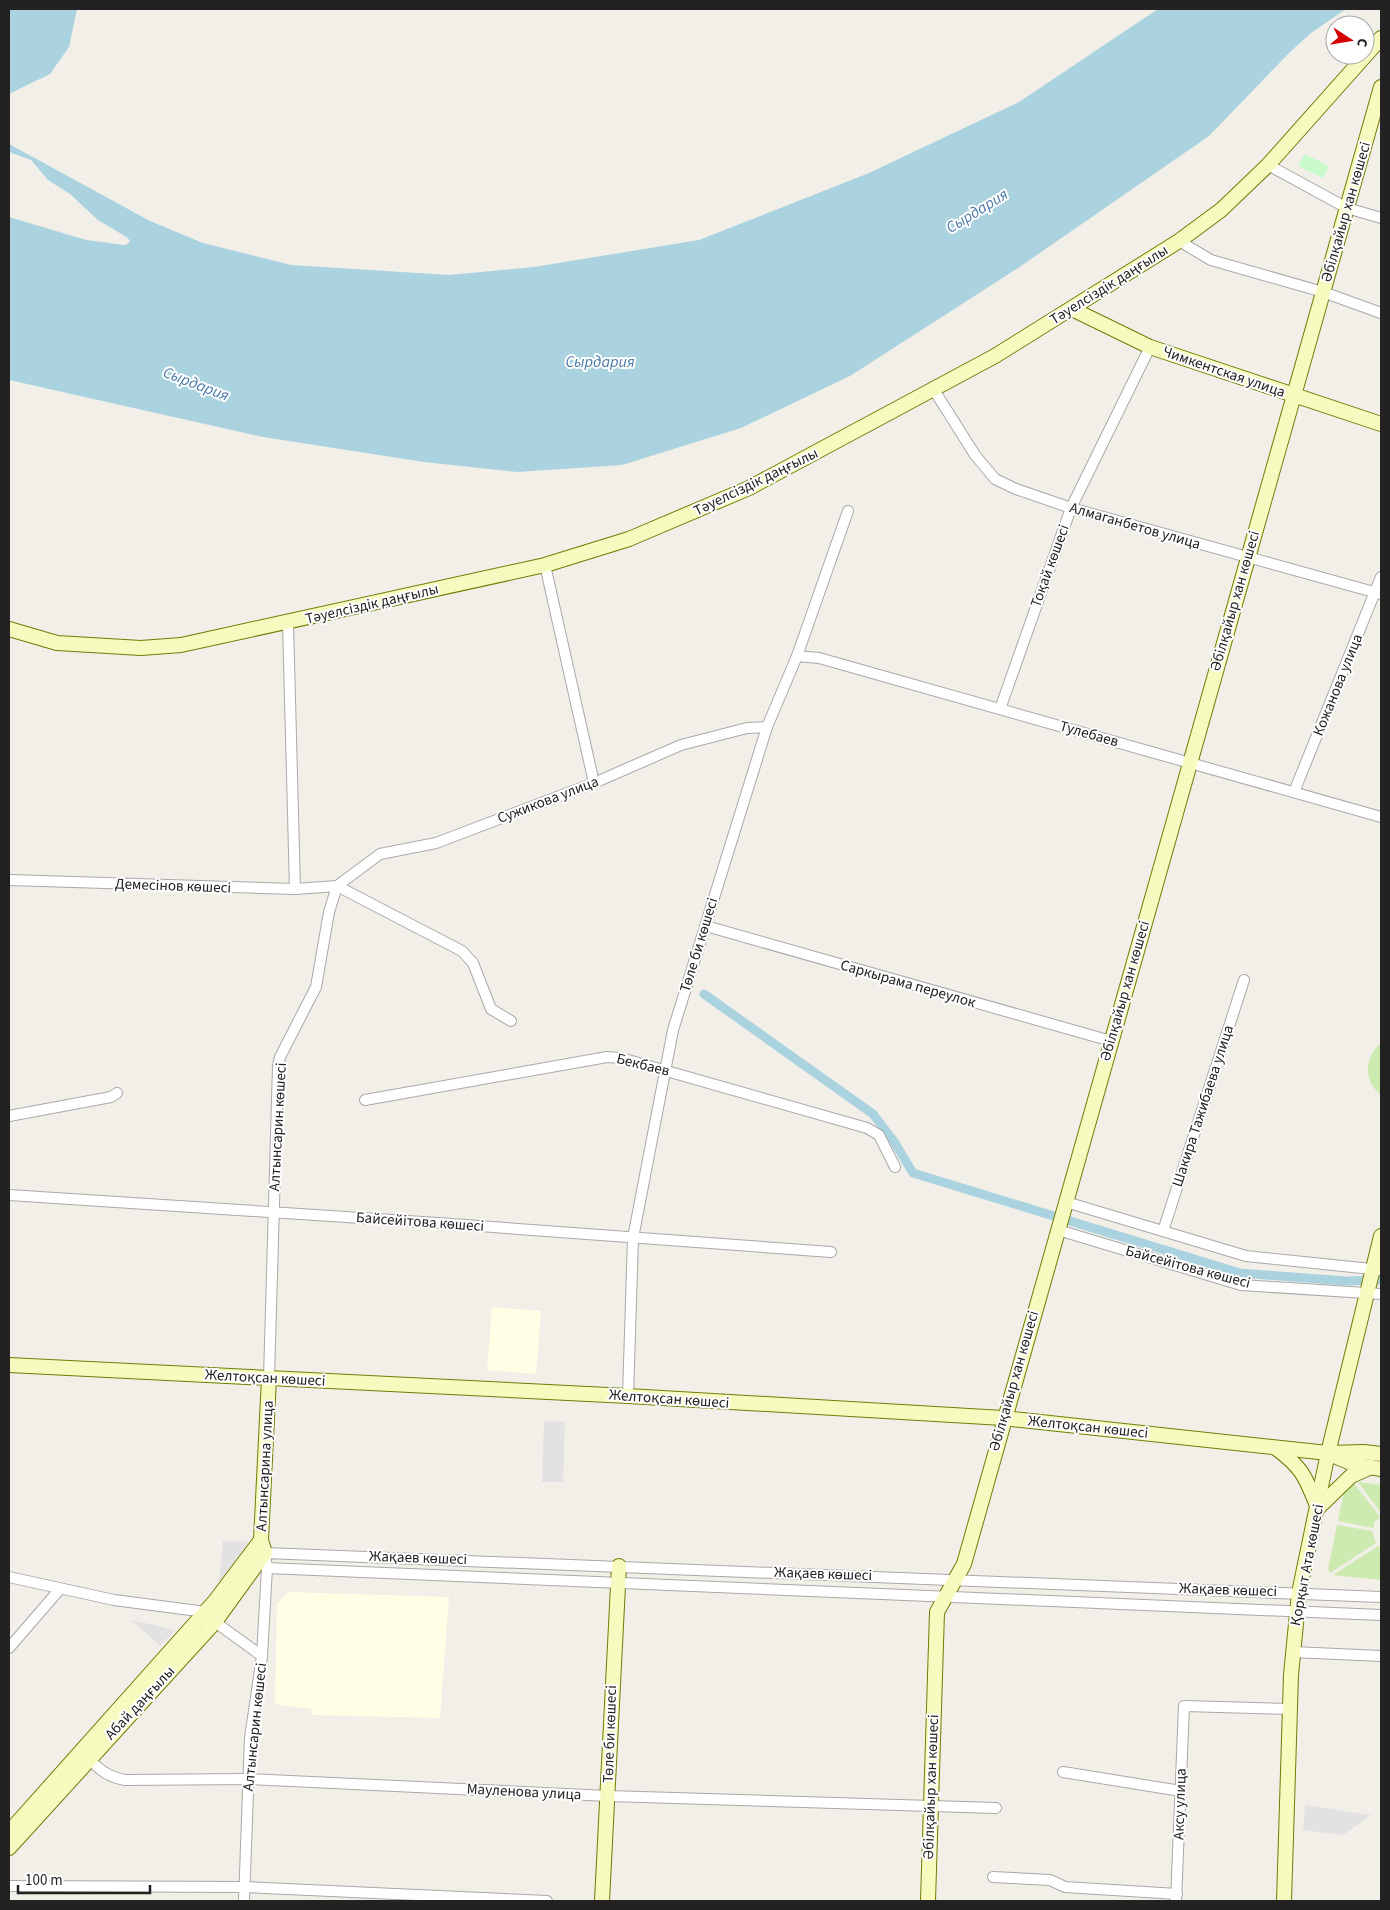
<svg xmlns="http://www.w3.org/2000/svg" width="1390" height="1910" font-family="'Source Sans 3',sans-serif">
<style>
.education{fill:#ffffe5}
.grass{fill:#cdebb0}
.park{fill:#c8facc}
.parking{fill:#e2e2e2}
.water{fill:#aad3df}
.lines{fill:none;stroke-linecap:round;stroke-linejoin:round}
.canal{stroke:#aad3df;stroke-width:9}
.street-casing{stroke:#a9a9a9;stroke-width:12}
.secondary-casing{stroke:#707d05;stroke-width:16}
.street{stroke:#fff;stroke-width:10}
.secondary{stroke:#f7fabf;stroke-width:14}
.labels{text-anchor:middle;dominant-baseline:central;stroke-width:4;stroke-linejoin:round;paint-order:stroke}
.street-label{font-size:15px;fill:#222;stroke:#fff}
.water-label{font-size:16px;font-style:italic;fill:#4a7aab;stroke:#fff}
</style>
<rect width="100%" height="100%" fill="#f2efe9"/>
<g class="education">
<path d="M492,1307L541,1311L536,1374L487,1370Z"/>
<path d="M288,1592L449,1597L440,1718L312,1715L311,1709L275,1704L277,1604Z"/>
</g>
<g class="grass">
<path d="M1381,1043V1095C1363,1081 1364,1057 1381,1043Z"/>
<path d="M1353,1482L1381,1518L1375,1521L1373,1528L1338,1521L1344,1490Z"/>
<path d="M1358,1482L1381,1485V1513Z"/>
<path d="M1337,1525L1372,1531L1376,1543L1330,1573L1328,1569Z"/>
<path d="M1378,1546L1381,1547V1580L1333,1575Z"/>
</g>
<path class="park" d="M1305,154L1329,166L1323,178L1298,166Z"/>
<g class="parking">
<path d="M544,1421L565,1422L563,1482H542Z"/>
<path d="M223,1541L248,1542L219,1584Z"/>
<path d="M132,1620L175,1630L160,1646Z"/>
<path d="M1305,1805L1371,1815L1343,1835L1303,1830Z"/>
</g>
<g class="water">
<path d="M9,9H77L69,47L50,74L9,94Z"/>
<path d="M1158,9H1346L1311,33L1289,53L1209,136L1021,266L850,376L741,428L622,465L517,472L424,462L263,437L9,380V217L86,240L125,245L130,242L128,238L98,220L70,194L48,180L31,160L9,152V144L150,221L203,243L291,265L449,275L534,267L699,240L869,173L1019,102Z"/>
</g>
<g class="lines">
<path class="canal" d="M704,994L873,1114L895,1143L913,1173L1240,1273L1346,1281L1381,1280"/>
<g class="street-casing">
<g id="street">
<path d="M1268,165L1347,208L1381,218"/>
<path d="M1179,241L1211,260L1323,292L1381,313"/>
<path d="M934,390L975,455L995,479L1016,489L1071,508L1381,594"/>
<path d="M545,565L594,783"/>
<path d="M288,623L295,889"/>
<path d="M797,656L819,658L1381,817"/>
<path d="M1000,709L1071,508L1150,347"/>
<path d="M1294,792L1381,577"/>
<path d="M9,880L295,889L337,886"/>
<path d="M337,886L380,854L436,843L594,783L681,745L747,728L767,727"/>
<path d="M337,886L462,951L473,963L491,1009L511,1021"/>
<path d="M706,926L1111,1041"/>
<path d="M365,1100L607,1057L621,1058L867,1128L879,1135L895,1167"/>
<path d="M9,1116L111,1097L117,1093"/>
<path d="M9,1195L438,1223L831,1252"/>
<path d="M1066,1202L1246,1256L1381,1270"/>
<path d="M1058,1230L1241,1285L1381,1294"/>
<path d="M1163,1231L1244,980"/>
<path d="M269,1378L278,1066L280,1057L316,987L329,912L337,886"/>
<path d="M628,1396L633,1238L673,1030L767,727L797,656L848,511"/>
<path d="M267,1568L1381,1615"/>
<path d="M9,1577L114,1600L206,1612L215,1622L262,1656"/>
<path d="M9,1648L60,1589"/>
<path d="M1293,1652L1381,1656"/>
<path d="M89,1759C101,1771 109,1777 125,1780L248,1779L608,1796L996,1808"/>
<path d="M1063,1772L1181,1791"/>
<path d="M993,1877L1050,1880L1065,1887L1177,1894"/>
<path d="M9,1886L245,1887L547,1901"/>
<path d="M244,1901L250,1738L262,1656L267,1568L265,1553L1381,1597"/>
<path d="M1176,1901L1184,1706L1290,1709"/>
</g>
</g>
<g class="secondary-casing">
<g id="secondary">
<path d="M1072,309L1150,347L1381,424"/>
<path d="M9,629L57,643L141,648L181,645L545,565L629,539L749,488L995,356L1179,241L1221,210L1268,165L1381,38"/>
<path d="M9,1365L628,1396L1003,1418L1328,1453L1364,1452L1381,1454"/>
<path d="M1277,1449C1304,1469 1306,1479 1318,1508L1351,1476L1371,1467"/>
<path d="M1332,1455L1353,1464L1381,1469"/>
<path d="M9,1832L215,1601L261,1540"/>
<path d="M9,1848L215,1622L265,1553L261,1540L269,1378"/>
<path d="M602,1901L619,1566"/>
<path d="M928,1901L937,1612L964,1564L1381,87"/>
<path d="M1284,1901L1291,1675L1299,1593L1328,1453L1381,1236"/>
</g>
</g>
<use href="#street" class="street"/>
<use href="#secondary" class="secondary"/>
</g>
<g class="labels">
<g class="street-label">
<text transform="translate(1346 212) rotate(-74)">Әбілқайыр хан көшесі</text>
<text transform="translate(1109 285) rotate(-32)">Тәуелсіздік даңғылы</text>
<text transform="translate(1224 372) rotate(19)">Чимкентская улица</text>
<text transform="translate(756 482) rotate(-26)">Тәуелсіздік даңғылы</text>
<text transform="translate(1135 526) rotate(16)">Алмаганбетов улица</text>
<text transform="translate(1050 566) rotate(-70)">Тоқай көшесі</text>
<text transform="translate(1235 601) rotate(-74)">Әбілқайыр хан көшесі</text>
<text transform="translate(372 604) rotate(-13)">Тәуелсіздік даңғылы</text>
<text transform="translate(1338 685) rotate(-68)">Кожанова улица</text>
<text transform="translate(1089 734) rotate(16)">Тулебаев</text>
<text transform="translate(548 800) rotate(-21)">Сужикова улица</text>
<text transform="translate(173 886) rotate(2)">Демесінов көшесі</text>
<text transform="translate(699 945) rotate(-73)">Төле би көшесі</text>
<text transform="translate(908 984) rotate(16)">Саркырама переулок</text>
<text transform="translate(1125 991) rotate(-74)">Әбілқайыр хан көшесі</text>
<text transform="translate(643 1065) rotate(14)">Бекбаев</text>
<text transform="translate(1203 1106) rotate(-72)">Шакира Тажибаева улица</text>
<text transform="translate(278 1127) rotate(-87)">Алтынсарин көшесі</text>
<text transform="translate(420 1222) rotate(4)">Байсейітова көшесі</text>
<text transform="translate(1188 1267) rotate(15)">Байсейітова көшесі</text>
<text transform="translate(265 1378) rotate(3)">Желтоқсан көшесі</text>
<text transform="translate(1014 1381) rotate(-74)">Әбілқайыр хан көшесі</text>
<text transform="translate(669 1399) rotate(4)">Желтоқсан көшесі</text>
<text transform="translate(1088 1427) rotate(6)">Желтоқсан көшесі</text>
<text transform="translate(265 1466) rotate(-87)">Алтынсарина улица</text>
<text transform="translate(418 1558) rotate(2)">Жақаев көшесі</text>
<text transform="translate(1307 1565) rotate(-79)">Қорқыт Ата көшесі</text>
<text transform="translate(823 1574) rotate(2)">Жақаев көшесі</text>
<text transform="translate(1228 1590) rotate(2)">Жақаев көшесі</text>
<text transform="translate(140 1703) rotate(-47)">Абай даңғылы</text>
<text transform="translate(255 1727) rotate(-84)">Алтынсарин көшесі</text>
<text transform="translate(610 1734) rotate(-88)">Төле би көшесі</text>
<text transform="translate(931 1787) rotate(-88)">Әбілқайыр хан көшесі</text>
<text transform="translate(524 1792) rotate(3)">Мауленова улица</text>
<text transform="translate(1180 1804) rotate(-88)">Аксу улица</text>
</g>
<g class="water-label">
<text transform="translate(977 211) rotate(-32)">Сырдария</text>
<text x="600" y="362">Сырдария</text>
<text transform="translate(196 384) rotate(21)">Сырдария</text>
</g>
</g>
<rect width="1390" height="1910" fill="none" stroke="#222222" stroke-width="20"/>
<g transform="translate(1350 40) rotate(102)"><circle r="24" fill="#ffffff" stroke="#a7a7a7"/>
<path d="M0-4L9 19L0 12L-9 19Z" fill="#d40000"/>
<text y="-8" font-size="14" font-weight="bold" text-anchor="middle" fill="#222222">С</text>
</g>
<path d="M18 1885v8h132v-8" fill="none" stroke="#222222" stroke-width="2.5"/>
<text x="25" y="1885" font-size="15" fill="#222222" stroke="#ffffff" stroke-width="4" paint-order="stroke">100 m</text>
</svg>
